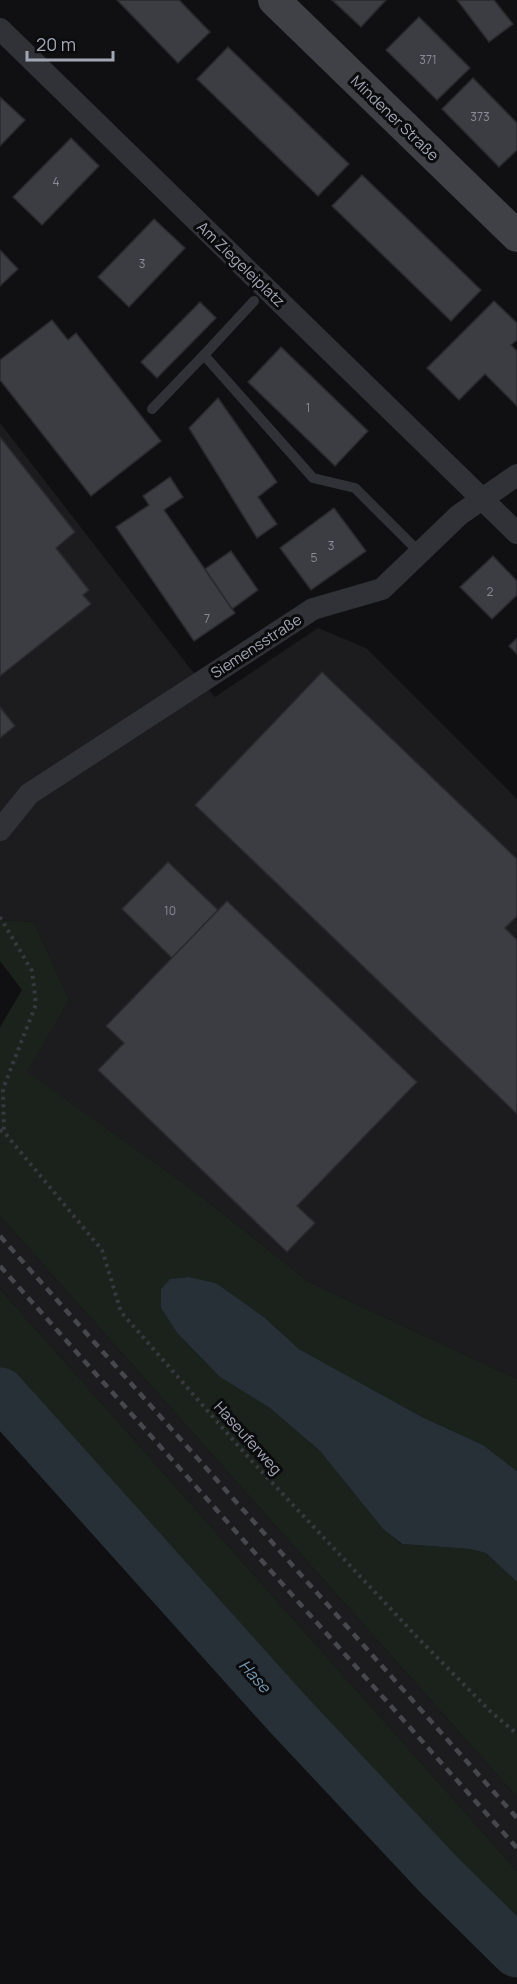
<svg xmlns="http://www.w3.org/2000/svg" width="517" height="1984" font-family="Manrope,sans-serif">
<style>
.built{fill:#1c1c1f}
.green{fill:#1a221b}
.water{fill:#263036}
.lines{fill:none;stroke-linecap:round;stroke-linejoin:round}
.river{stroke:#263036;stroke-width:51}
.building{fill:#3c3d42;stroke:#2a2a2e;stroke-width:1.5}
.path{stroke:#37393e;stroke-width:4;stroke-dasharray:3 4.5;stroke-linecap:butt}
.service{stroke:#313237;stroke-width:10}
.minor{stroke:#313237;stroke-width:22}
.secondary{stroke:#3f4147;stroke-width:32}
.rail{stroke:#46484e;stroke-width:4.5;stroke-dasharray:8 6;stroke-linecap:butt}
.labels{text-anchor:middle;dominant-baseline:central;stroke-width:6;stroke-linejoin:round;paint-order:stroke}
.number-label{font-size:12px;fill:#888c98}
.street-label{font-size:15px;fill:#a1a7b4;stroke:#0b0b0d}
.water-label{font-size:16px;font-style:italic;fill:#7598b1;stroke:#0b0b0d}
</style>
<rect width="100%" height="100%" fill="#101012"/>
<g class="built">
<path d="M0,423L189,667L215,697L318,628L366,648L517,799V1379L309,1282L185,1184L26,1072L69,1000L34,922L0,920Z"/>
<path d="M0,1216L517,1797V1871L0,1289Z"/>
</g>
<g class="green">
<path d="M0,920L34,922L69,1000L27,1072L185,1184L309,1282L517,1379V1471L483,1445L422,1417L299,1349L264,1317L216,1283L189,1277L171,1279L161,1289V1308L177,1333L220,1377L270,1408L320,1451L383,1529L401,1544L470,1549L486,1553L517,1582V1797L0,1216V1027L22,990L0,961Z"/>
<path d="M0,1289L517,1871V1952L439,1875L287,1713L0,1393Z"/>
</g>
<path class="water" d="M189,1277L216,1283L264,1317L299,1349L422,1417L483,1445L517,1471V1582L486,1553L470,1549L402,1544L383,1529L320,1451L270,1408L220,1377L177,1333L161,1308V1289L170,1279Z"/>
<g class="lines">
<path class="river" d="M0,1393L287,1713L439,1875L517,1952"/>
</g>
<g class="building">
<path d="M117,0H179L210,32L178,63Z"/>
<path d="M332,0H386L361,27Z"/>
<path d="M457,0H494L513,24L489,42Z"/>
<path d="M419,17L470,68L437,100L386,50Z"/>
<path d="M228,47L349,164L318,196L197,79Z"/>
<path d="M473,78L517,123V150L499,167L442,109Z"/>
<path d="M0,97L25,120L0,146Z"/>
<path d="M71,138L99,166L42,225L13,197Z"/>
<path d="M362,175L481,290L451,321L332,206Z"/>
<path d="M154,219L185,248L129,307L98,277Z"/>
<path d="M0,250L18,269L0,286Z"/>
<path d="M494,301L517,323V340L511,345L517,351V406L485,374L459,400L427,368Z"/>
<path d="M200,302L216,318L157,378L141,362Z"/>
<path d="M52,320L68,340L76,333L161,441L91,496L0,380V360Z"/>
<path d="M281,347L368,431L335,466L248,382Z"/>
<path d="M218,398L277,482L258,497L277,524L257,538L189,428Z"/>
<path d="M0,437L75,532L56,548L89,590L83,595L91,604L0,676Z"/>
<path d="M170,477L183,497L164,510L235,613L194,641L116,527L149,505L143,496Z"/>
<path d="M334,508L366,551L311,590L280,548Z"/>
<path d="M231,551L258,590L232,609L205,569Z"/>
<path d="M493,556L517,581V595L492,619L460,587Z"/>
<path d="M517,638V654L509,646Z"/>
<path d="M322,672L517,859V916L505,928L517,940V1114L195,805Z"/>
<path d="M0,707L15,726L0,738Z"/>
<path d="M168,862L218,910L172,958L122,909Z"/>
<path d="M227,901L417,1082L297,1206L315,1223L287,1252L98,1070L124,1043L106,1026Z"/>
</g>
<g class="lines">
<g class="path">
<path d="M0,917L32,971L36,1004L3,1089L4,1132"/>
<path d="M0,1130L4,1132L102,1250L121,1312L248,1457L418,1638L490,1711L517,1734"/>
</g>
<g class="service">
<path d="M254,301L204,355L313,478L355,488L420,553"/>
<path d="M152,409L204,355"/>
</g>
<g class="minor">
<path d="M0,29L517,533"/>
<path d="M0,830L29,794L313,609L382,589L459,515L517,475"/>
</g>
<path class="secondary" d="M274,0L517,236"/>
<g class="rail">
<path d="M0,1236L517,1818"/>
<path d="M0,1266L517,1848"/>
</g>
</g>
<g class="labels">
<g class="number-label">
<text x="428" y="59">371</text>
<text x="480" y="116">373</text>
<text x="56" y="181">4</text>
<text x="142" y="263">3</text>
<text x="308" y="407">1</text>
<text x="331" y="545">3</text>
<text x="314" y="557">5</text>
<text x="490" y="591">2</text>
<text x="207" y="618">7</text>
<text x="170" y="910">10</text>
</g>
<g class="street-label">
<text transform="translate(395 118) rotate(44)">Mindener Straße</text>
<text transform="translate(241 264) rotate(44)">Am Ziegeleiplatz</text>
<text transform="translate(256 646) rotate(-33)">Siemensstraße</text>
<text transform="translate(248 1438) rotate(48)">Haseuferweg</text>
</g>
<g class="water-label">
<text transform="translate(255 1676) rotate(48)">Hase</text>
</g>
</g>
<path d="M27 51v9h86v-9" fill="none" stroke="#a1a7b4" stroke-width="3"/>
<text x="36" y="51" font-size="18" fill="#a1a7b4" stroke="#0b0b0d" stroke-width="4.5" paint-order="stroke">20 m</text>
</svg>
